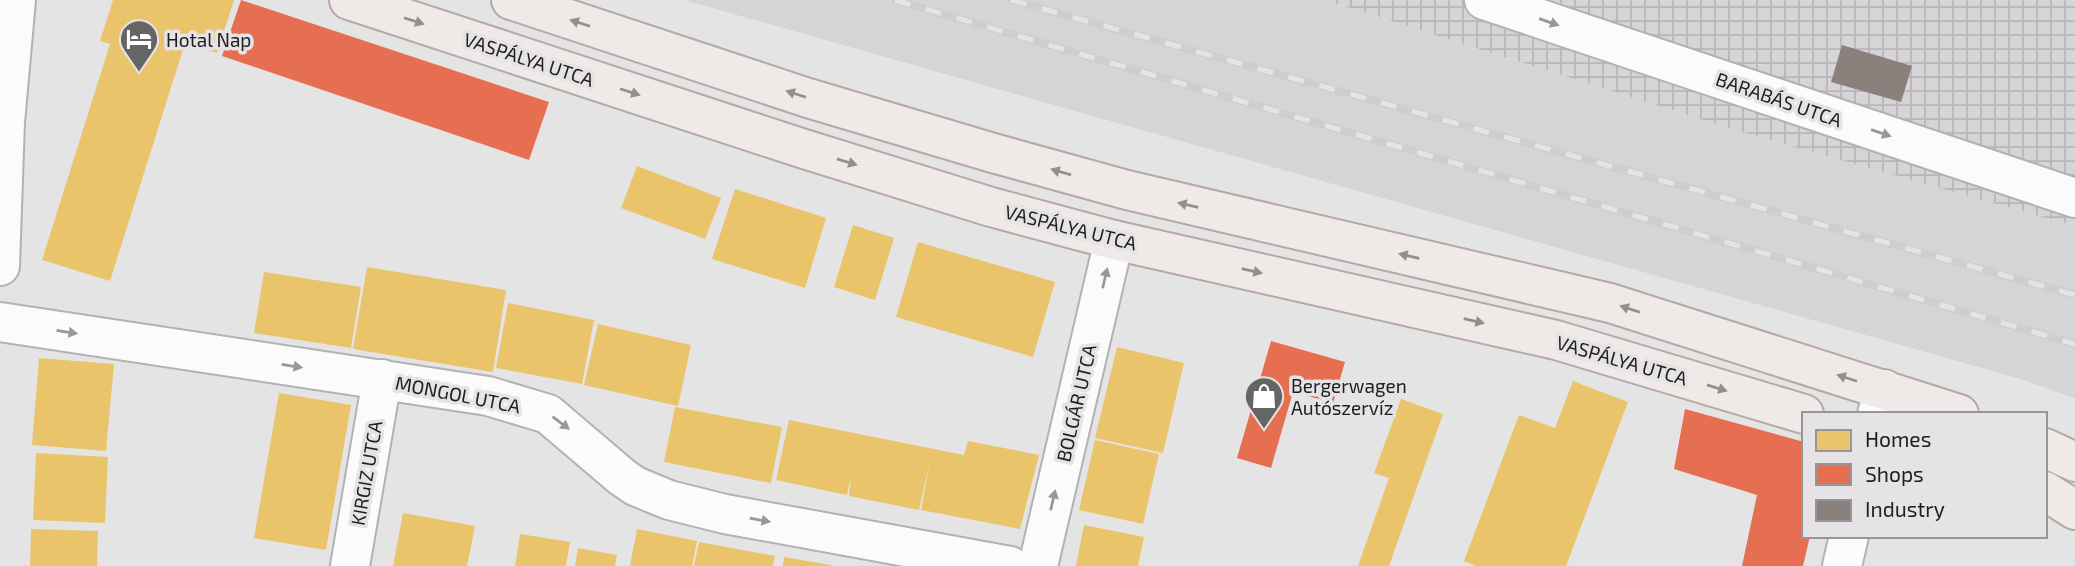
<svg xmlns="http://www.w3.org/2000/svg" width="2075" height="566" font-family="'Exo 2',sans-serif">
<style>
.built{fill:#d7d4d8}
.industrial{fill:url(#industrial-grid)}
.homes{fill:#e9c46a}
.shops{fill:#e76f51}
.industry{fill:#8a817c}
.lines{fill:none;stroke-linecap:round;stroke-linejoin:round}
.minor-casing{stroke:#b3b2b3;stroke-width:42}
.major-casing{stroke:#b4a9a6;stroke-width:42}
.minor{stroke:#fbfbfb;stroke-width:38}
.major{stroke:#efe9e8;stroke-width:38}
.rail-casing{stroke:#cfcecf;stroke-width:8}
.rail{stroke:#e5e3e6;stroke-width:5;stroke-dasharray:16;stroke-linecap:butt}
.oneway{fill:#928f8e}
.oneway2{fill:#999899}
.labels{text-anchor:middle;dominant-baseline:central;stroke-width:7;stroke-linejoin:round;paint-order:stroke}
.poi-label{font-size:19px;fill:#212021;stroke:#e5e3e6;text-anchor:start}
.street-label{font-size:19px;fill:#212021;stroke:#e5e3e6}
</style>
<defs>
<pattern id="industrial-grid" width="8" height="8" patternUnits="userSpaceOnUse" patternTransform="scale(1.75)"><rect width="8" height="8" fill="#d7d4d8"/><path d="M0 4h8M4 0v8" fill="none" stroke="#b8b6b9"/></pattern>
</defs>
<rect width="100%" height="100%" fill="#e5e4e5"/>
<path class="built" d="M684,0H1325L1738,131L2075,226V398L2017,378Z"/>
<path class="industrial" d="M1325,0H2075V226L1738,131Z"/>
<g class="homes">
<path d="M113,0H234L217,53L185,43L110,281L42,260L110,44L100,41Z"/>
<path d="M637,166L721,198L705,239L621,208Z"/>
<path d="M735,189L826,218L805,288L712,259Z"/>
<path d="M853,225L894,238L875,300L834,287Z"/>
<path d="M918,242L1055,282L1033,357L896,317Z"/>
<path d="M367,267L506,290L493,372L353,349Z"/>
<path d="M264,272L361,287L351,348L254,333Z"/>
<path d="M508,303L594,320L582,384L496,368Z"/>
<path d="M598,324L691,345L678,406L584,385Z"/>
<path d="M1117,347L1184,363L1163,453L1095,438Z"/>
<path d="M39,358L114,364L106,451L32,445Z"/>
<path d="M1573,381L1628,402L1566,566H1476L1464,561L1519,415L1555,428Z"/>
<path d="M279,393L351,405L326,550L254,538Z"/>
<path d="M1401,399L1443,414L1389,566H1358L1389,478L1374,473Z"/>
<path d="M675,407L782,427L771,483L664,462Z"/>
<path d="M789,420L964,455L968,441L1039,455L1020,529L921,510L930,461L919,510L849,496L851,476L847,495L776,480Z"/>
<path d="M1095,440L1159,454L1143,524L1079,510Z"/>
<path d="M36,453L108,457L105,523L33,520Z"/>
<path d="M403,513L475,526L467,566H393Z"/>
<path d="M1084,525L1144,537L1138,566H1076Z"/>
<path d="M31,529L98,531L97,566H30Z"/>
<path d="M637,529L697,541L692,566H630Z"/>
<path d="M520,534L570,542L566,566H515Z"/>
<path d="M699,542L775,556L773,566H694Z"/>
<path d="M578,548L617,555L615,566H575Z"/>
<path d="M784,557L831,565V566H783Z"/>
</g>
<g class="shops">
<path d="M241,0L549,102L529,160L222,56Z"/>
<path d="M1271,341L1345,362L1333,403L1293,392L1271,468L1237,458Z"/>
<path d="M1685,409L1804,442V536H1810L1803,566H1742L1757,495L1674,469Z"/>
</g>
<path class="industry" d="M1842,45L1912,66L1901,102L1831,82Z"/>
<g class="lines">
<g class="minor-casing">
<g id="minor">
<path d="M1484,0L2075,198"/>
<path d="M0,266L5,122L16,0"/>
<path d="M0,322L488,396L548,414L622,477L635,486L669,500L725,514L1010,566"/>
<path d="M1877,414L1884,389"/>
<path d="M350,566L382,379"/>
<path d="M1038,566L1114,240"/>
<path d="M1842,566L1849,536"/>
</g>
</g>
<g class="major-casing">
<g id="major">
<path d="M349,0L801,148L991,207L1114,240L1556,340L1804,414"/>
<path d="M511,0L808,98L993,153L1127,190L1610,303L1959,414"/>
<path d="M2045,448L2075,462"/>
<path d="M2045,491L2075,510"/>
</g>
</g>
<use href="#minor" class="minor"/>
<use href="#major" class="major"/>
<g class="rail-casing">
<g id="rail">
<path d="M895,0L2075,344"/>
<path d="M1011,0L2075,295"/>
</g>
</g>
<use href="#rail" class="rail"/>
</g>
<defs><path id="oneway-solid" d="M-6-.8H1V-3.2L6.5 0L1 3.2V.8H-6Z" transform="scale(1.75)"/></defs>
<g class="oneway">
<use href="#oneway-solid" transform="translate(414 21) rotate(18)"/>
<use href="#oneway-solid" transform="translate(580 23) rotate(-162)"/>
<use href="#oneway-solid" transform="translate(630 92) rotate(18)"/>
<use href="#oneway-solid" transform="translate(796 94) rotate(-162)"/>
<use href="#oneway-solid" transform="translate(847 162) rotate(17)"/>
<use href="#oneway-solid" transform="translate(1061 172) rotate(-164)"/>
<use href="#oneway-solid" transform="translate(1188 205) rotate(-167)"/>
<use href="#oneway-solid" transform="translate(1409 256) rotate(-167)"/>
<use href="#oneway-solid" transform="translate(1252 271) rotate(13)"/>
<use href="#oneway-solid" transform="translate(1630 309) rotate(-162)"/>
<use href="#oneway-solid" transform="translate(1474 321) rotate(13)"/>
<use href="#oneway-solid" transform="translate(1847 378) rotate(-162)"/>
<use href="#oneway-solid" transform="translate(1717 388) rotate(17)"/>
</g>
<g class="oneway2">
<use href="#oneway-solid" transform="translate(1549 22) rotate(19)"/>
<use href="#oneway-solid" transform="translate(1881 133) rotate(19)"/>
<use href="#oneway-solid" transform="translate(1105 278) rotate(-77)"/>
<use href="#oneway-solid" transform="translate(67 332) rotate(9)"/>
<use href="#oneway-solid" transform="translate(292 366) rotate(9)"/>
<use href="#oneway-solid" transform="translate(561 423) rotate(37)"/>
<use href="#oneway-solid" transform="translate(1053 500) rotate(-77)"/>
<use href="#oneway-solid" transform="translate(760 520) rotate(10)"/>
</g>
<defs>
<g id="hotel-pin" transform="scale(2.0125)"><path d="M0 17L-7.5 6A9.5 9.5 0 1 1 7.5 6Z" fill="#666566" stroke="#e5e3e6"/><path d="M-6-4.5h1.5V1H6V5H4.5V3h-9V5H-6ZM-4 0a1.8 1.8 0 1 1 3.6 0ZM.5 0V-2.5h3Q6-2.5 6 0Z" fill="#fff"/></g>
<g id="shop-pin" transform="scale(2.0125)"><path d="M0 17L-7.5 6A9.5 9.5 0 1 1 7.5 6Z" fill="#666566" stroke="#e5e3e6"/><path d="M-5-2.5h2.3a2.7 3.5 0 0 1 5.4 0H5L5.5 6h-11ZM-1.5-2.5h3a1.5 2.3 0 0 0-3 0Z" fill="#fff"/></g>
</defs>
<g fill-rule="evenodd">
<use href="#hotel-pin" x="139" y="39"/>
<use href="#shop-pin" x="1264" y="396"/>
</g>
<g class="labels">
<g class="poi-label">
<text x="166" y="39">Hotal Nap</text>
<text x="1291" y="385">Bergerwagen<tspan x="1291" dy="22">Autószervíz</tspan></text>
</g>
<g class="street-label">
<text transform="translate(529 59) rotate(18)">VASPÁLYA UTCA</text>
<text transform="translate(1779 99) rotate(19)">BARABÁS UTCA</text>
<text transform="translate(1071 227) rotate(14)">VASPÁLYA UTCA</text>
<text transform="translate(1622 360) rotate(16)">VASPÁLYA UTCA</text>
<text transform="translate(458 394) rotate(11)">MONGOL UTCA</text>
<text transform="translate(1076 403) rotate(-77)">BOLGÁR UTCA</text>
<text transform="translate(366 473) rotate(-80)">KIRGIZ UTCA</text>
</g>
</g>
<rect x="1802" y="412" width="245" height="126" fill="#e5e3e6" stroke="#979597" stroke-width="2"/>
<rect x="1816" y="430" width="35" height="21" fill="#e9c46a" stroke="#979597" stroke-width="2"/>
<text x="1865" y="447" font-size="21" fill="#212021">Homes</text>
<rect x="1816" y="464" width="35" height="21" fill="#e76f51" stroke="#979597" stroke-width="2"/>
<text x="1865" y="482" font-size="21" fill="#212021">Shops</text>
<rect x="1816" y="500" width="35" height="21" fill="#8a817c" stroke="#979597" stroke-width="2"/>
<text x="1865" y="517" font-size="21" fill="#212021">Industry</text>
</svg>
